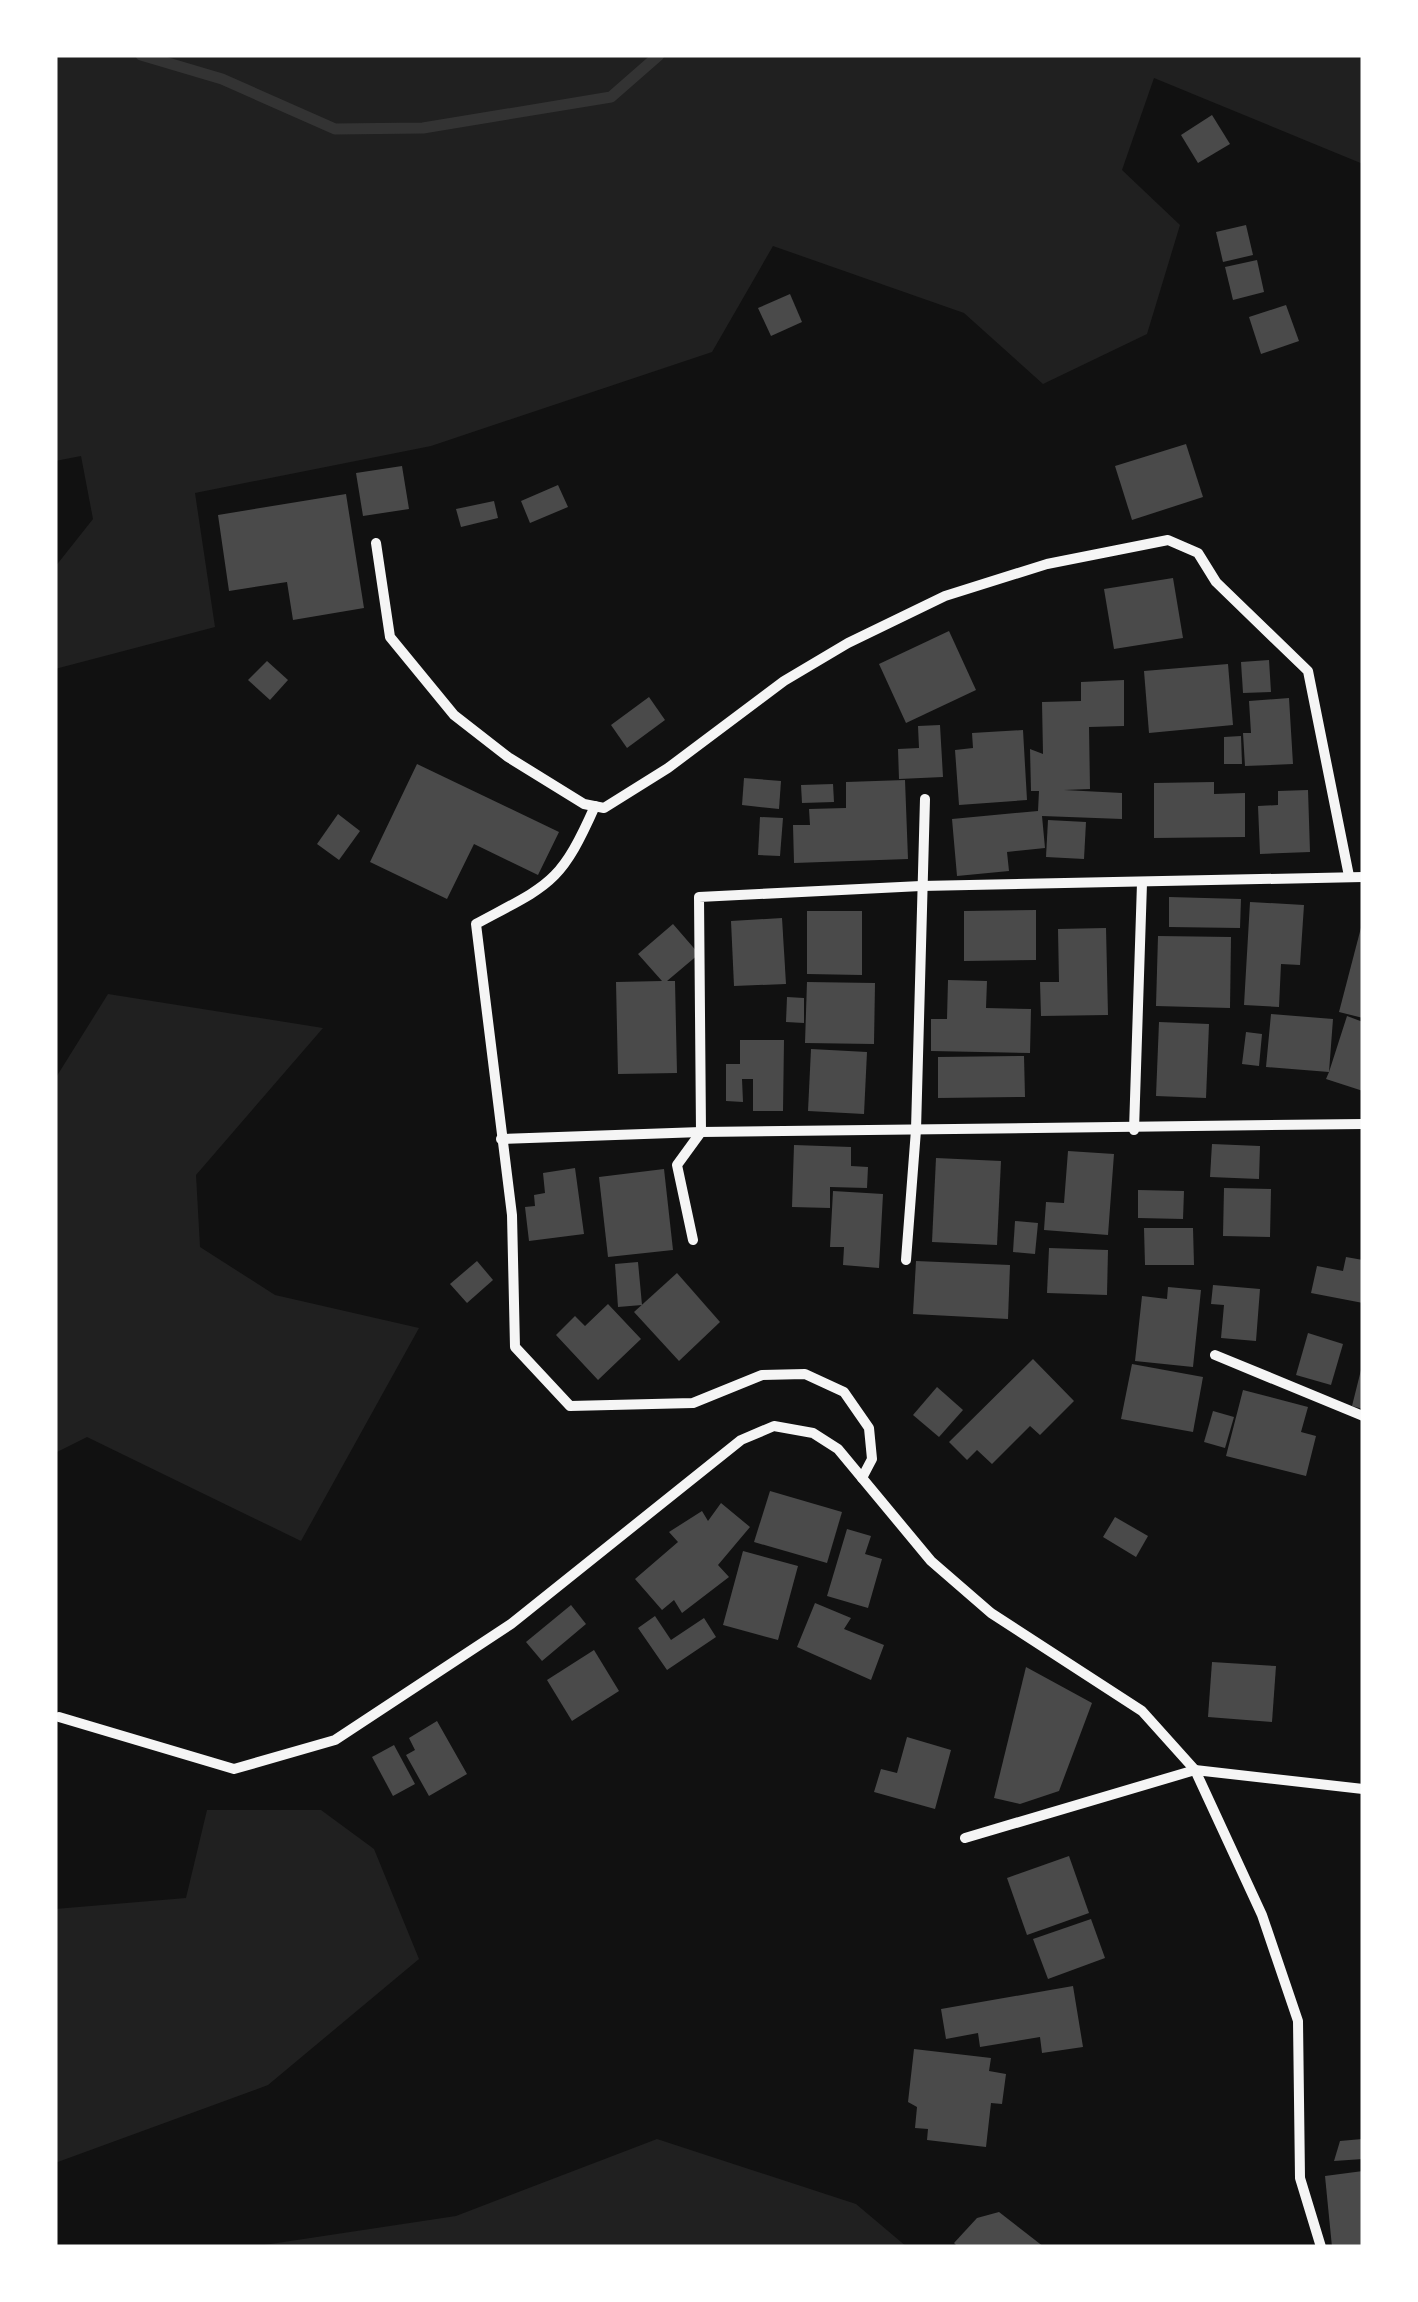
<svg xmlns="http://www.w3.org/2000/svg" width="1418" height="2302" font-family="Quicksand,sans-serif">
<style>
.green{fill:#202020}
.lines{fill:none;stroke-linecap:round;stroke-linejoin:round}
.stream{stroke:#333;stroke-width:11}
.building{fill:#4a4a4a}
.minor{stroke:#f5f5f5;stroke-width:10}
</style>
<rect width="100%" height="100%" fill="#111"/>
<g class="green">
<path d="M55,55H1363V164L1154,78L1122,170L1180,225L1147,334L1043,384L964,313L773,246L712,352L431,446L195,493L215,627L55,669V567L93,519L81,456L55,461Z"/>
<path d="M108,994L323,1028L196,1175L200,1247L275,1295L419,1328L301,1541L87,1437L55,1453V1079Z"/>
<path d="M207,1810H321L374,1849L419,1959L268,2085L55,2163V1909L186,1898Z"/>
<path d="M657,2139L856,2204L907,2247H251L456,2216Z"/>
</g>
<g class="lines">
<path class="stream" d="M141,55L222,79L335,129L423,128L611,97L659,55"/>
</g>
<g class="building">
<path d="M1212,115L1230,144L1198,163L1181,135Z"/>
<path d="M1246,225L1253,255L1223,262L1216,232Z"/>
<path d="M1257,260L1264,292L1233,300L1225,267Z"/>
<path d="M790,294L802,322L771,336L758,308Z"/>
<path d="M1286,305L1299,341L1261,354L1249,317Z"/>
<path d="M1186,444L1203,497L1132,520L1115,466Z"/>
<path d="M402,466L409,509L363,516L356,473Z"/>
<path d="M558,485L568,507L530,523L521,501Z"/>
<path d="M346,494L364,608L293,620L287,582L229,591L218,515Z"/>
<path d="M494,501L498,518L461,527L456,509Z"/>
<path d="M1173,578L1183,638L1114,649L1104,589Z"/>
<path d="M949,631L976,690L906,723L879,664Z"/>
<path d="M1269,660L1271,692L1243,693L1241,662Z"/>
<path d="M267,661L288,680L270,700L248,680Z"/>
<path d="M1228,664L1233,725L1149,733L1144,671Z"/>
<path d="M1124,680V726L1089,727L1090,789L1064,790L1122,793V819L1042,816L1045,848L1007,852L1009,871L957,876L952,819L1038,811L1039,791H1031L1030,749L1043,754L1042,702L1081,701V682Z"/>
<path d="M649,697L665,720L627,748L611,725Z"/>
<path d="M1289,698L1293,764L1245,766L1243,733H1251L1249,701Z"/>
<path d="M940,725L943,777L899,779L898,749L919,748L918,726Z"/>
<path d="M1023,730L1027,800L959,805L955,750L973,748L972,733Z"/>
<path d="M1241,736L1242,764H1224V737Z"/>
<path d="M417,764L559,832L538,875L474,844L447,899L370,862Z"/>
<path d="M744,778L781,781L779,809L742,805Z"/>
<path d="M905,780L908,859L794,863L793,825H810L809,809L846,808V782Z"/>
<path d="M1214,782V794L1245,793V837L1154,838V783Z"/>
<path d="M833,784L834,802L802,803L801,785Z"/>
<path d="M1308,790L1310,852L1260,854L1258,806L1278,805V791Z"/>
<path d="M338,814L360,831L339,860L317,844Z"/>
<path d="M760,817L783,818L780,856L758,855Z"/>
<path d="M1048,820L1086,822L1084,859L1046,857Z"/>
<path d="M1169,897L1241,899L1240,928L1169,927Z"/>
<path d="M1250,902L1304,905L1300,965L1281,964L1279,1007L1244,1005Z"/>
<path d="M1036,910V960L964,961V911Z"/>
<path d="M807,911H862V975L807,974Z"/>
<path d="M782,918L786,984L734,986L731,921Z"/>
<path d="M1363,920V1018L1339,1012Z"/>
<path d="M673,924L699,954L667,981H675L677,1073L618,1074L616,982L662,981L638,954Z"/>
<path d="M1106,928L1108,1015L1041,1016L1040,982H1059L1058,929Z"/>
<path d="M1158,936L1231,937L1230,1008L1156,1006Z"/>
<path d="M948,980L987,981L986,1008L1031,1009L1030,1053L931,1051V1019H947Z"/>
<path d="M807,982L875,983L874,1044L805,1043Z"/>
<path d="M787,997L804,998V1023L786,1022Z"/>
<path d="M1271,1014L1333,1019L1329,1072L1347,1016L1363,1022V1091L1326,1079L1329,1072L1266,1067Z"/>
<path d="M1159,1022L1209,1024L1206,1098L1156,1096Z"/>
<path d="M1246,1032L1262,1034L1259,1066L1242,1064Z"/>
<path d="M740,1040H784L783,1111H753V1079H742L743,1102L726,1101V1064H740Z"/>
<path d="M811,1049L867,1052L864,1114L808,1111Z"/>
<path d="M1024,1056L1025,1097L938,1098V1057Z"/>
<path d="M1212,1144L1260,1146L1259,1179L1210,1177Z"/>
<path d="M794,1145L851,1147V1166L868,1167L867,1188L830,1187V1208L792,1207Z"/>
<path d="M1068,1151L1114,1154L1108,1235L1044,1230L1046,1202L1064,1203Z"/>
<path d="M936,1158L1001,1161L997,1245L932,1242Z"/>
<path d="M575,1168L584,1234L529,1241L525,1207L535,1206L534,1195L545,1193L543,1173Z"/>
<path d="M664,1169L673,1250L608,1257L599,1177Z"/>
<path d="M1224,1188L1271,1189L1270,1237L1223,1236Z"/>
<path d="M1138,1190L1184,1191L1183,1219L1138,1218Z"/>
<path d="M833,1191L883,1194L879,1268L843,1265L844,1247H830Z"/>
<path d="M1015,1221L1038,1223L1035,1254L1013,1252Z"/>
<path d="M1144,1228H1193L1194,1265H1145Z"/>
<path d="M1049,1248L1108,1250L1107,1295L1047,1293Z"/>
<path d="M1346,1257L1363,1260V1303L1311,1293L1317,1266L1343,1271Z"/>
<path d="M477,1261L493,1280L467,1303L450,1284Z"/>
<path d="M916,1261L1010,1265L1008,1319L913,1314Z"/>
<path d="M638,1262L642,1305L618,1307L615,1264Z"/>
<path d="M677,1273L720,1322L679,1361L634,1312Z"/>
<path d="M1213,1285L1260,1289L1256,1341L1221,1338L1224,1305L1211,1304Z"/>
<path d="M1168,1287L1201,1290L1193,1367L1135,1361L1142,1296L1167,1299Z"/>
<path d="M608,1304L641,1339L598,1380L556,1335L575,1316L585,1326Z"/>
<path d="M1308,1333L1343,1344L1331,1385L1296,1375Z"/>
<path d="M1033,1359L1074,1401L1040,1435L1030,1426L992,1464L977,1450L967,1460L949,1442Z"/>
<path d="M1132,1364L1203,1377L1193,1432L1121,1419Z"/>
<path d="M1362,1366L1363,1367V1409L1352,1406Z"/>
<path d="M937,1387L963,1410L939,1437L913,1415Z"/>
<path d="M1243,1390L1308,1407L1301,1432L1316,1436L1306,1476L1226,1456Z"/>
<path d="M1213,1411L1234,1417L1225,1448L1204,1442Z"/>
<path d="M770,1491L842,1512L827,1563L754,1542Z"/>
<path d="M721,1503L750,1527L718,1565L729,1577L682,1613L674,1600L662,1610L635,1579L678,1542L669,1532L702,1511L708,1521Z"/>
<path d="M1115,1517L1148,1536L1136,1557L1103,1537Z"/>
<path d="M847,1529L871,1536L865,1554L882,1559L868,1608L827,1596Z"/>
<path d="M743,1551L798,1566L778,1640L723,1625Z"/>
<path d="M815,1603L851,1618L844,1629L884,1645L871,1680L797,1647Z"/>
<path d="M571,1605L586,1624L542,1661L526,1642Z"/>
<path d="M655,1616L671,1640L704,1618L716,1637L667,1670L638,1628Z"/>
<path d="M594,1650L619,1691L572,1721L547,1680Z"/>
<path d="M1212,1662L1276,1666L1272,1722L1208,1717Z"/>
<path d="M1026,1667L1092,1703L1059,1791L1020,1804L994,1798Z"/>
<path d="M437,1721L467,1774L429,1796L406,1755L415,1750L409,1738Z"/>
<path d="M907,1737L951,1750L935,1809L874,1792L881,1769L897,1773Z"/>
<path d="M394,1745L415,1784L393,1796L372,1757Z"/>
<path d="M1069,1856L1089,1913L1027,1935L1007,1878Z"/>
<path d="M1091,1919L1105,1958L1048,1979L1033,1939Z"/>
<path d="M1073,1986L1083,2047L1042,2053L1040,2037L980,2047L978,2033L946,2039L941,2009Z"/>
<path d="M914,2049L991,2058L989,2071L1006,2074L1002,2104L991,2103L986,2147L927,2140L928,2129L915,2128L917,2107L908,2102Z"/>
<path d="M1362,2139L1363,2159L1334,2161L1340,2141Z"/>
<path d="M1363,2171V2247H1332L1325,2176Z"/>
<path d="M999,2212L1044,2247H958L954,2243L977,2218Z"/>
</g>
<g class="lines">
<g class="minor">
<path d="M376,543L390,637L454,715L508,757L584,804L604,808L668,768L784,681L848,643L945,596L1047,564L1168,540L1198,553L1216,582L1308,671L1349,876"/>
<path d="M595,806C560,885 550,884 476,924L512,1215L515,1347L570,1406L693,1403L762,1375L805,1374L844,1392L869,1428L872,1459L862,1478"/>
<path d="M1134,1130L1142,883"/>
<path d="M501,1139L701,1132L1363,1124"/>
<path d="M693,1240L677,1165L701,1132L699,897L921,886L1363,877"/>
<path d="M906,1260L916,1130L925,799"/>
<path d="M1215,1355L1363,1416"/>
<path d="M59,1717L234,1769L335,1740L511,1624L741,1440L774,1426L813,1433L838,1449L931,1561L991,1613L1142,1711L1195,1770L1262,1915L1298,2021L1300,2178L1321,2247"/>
<path d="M965,1838L1195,1770L1363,1789"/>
</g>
</g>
<rect width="1418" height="2302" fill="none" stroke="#ffffff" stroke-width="115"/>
</svg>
